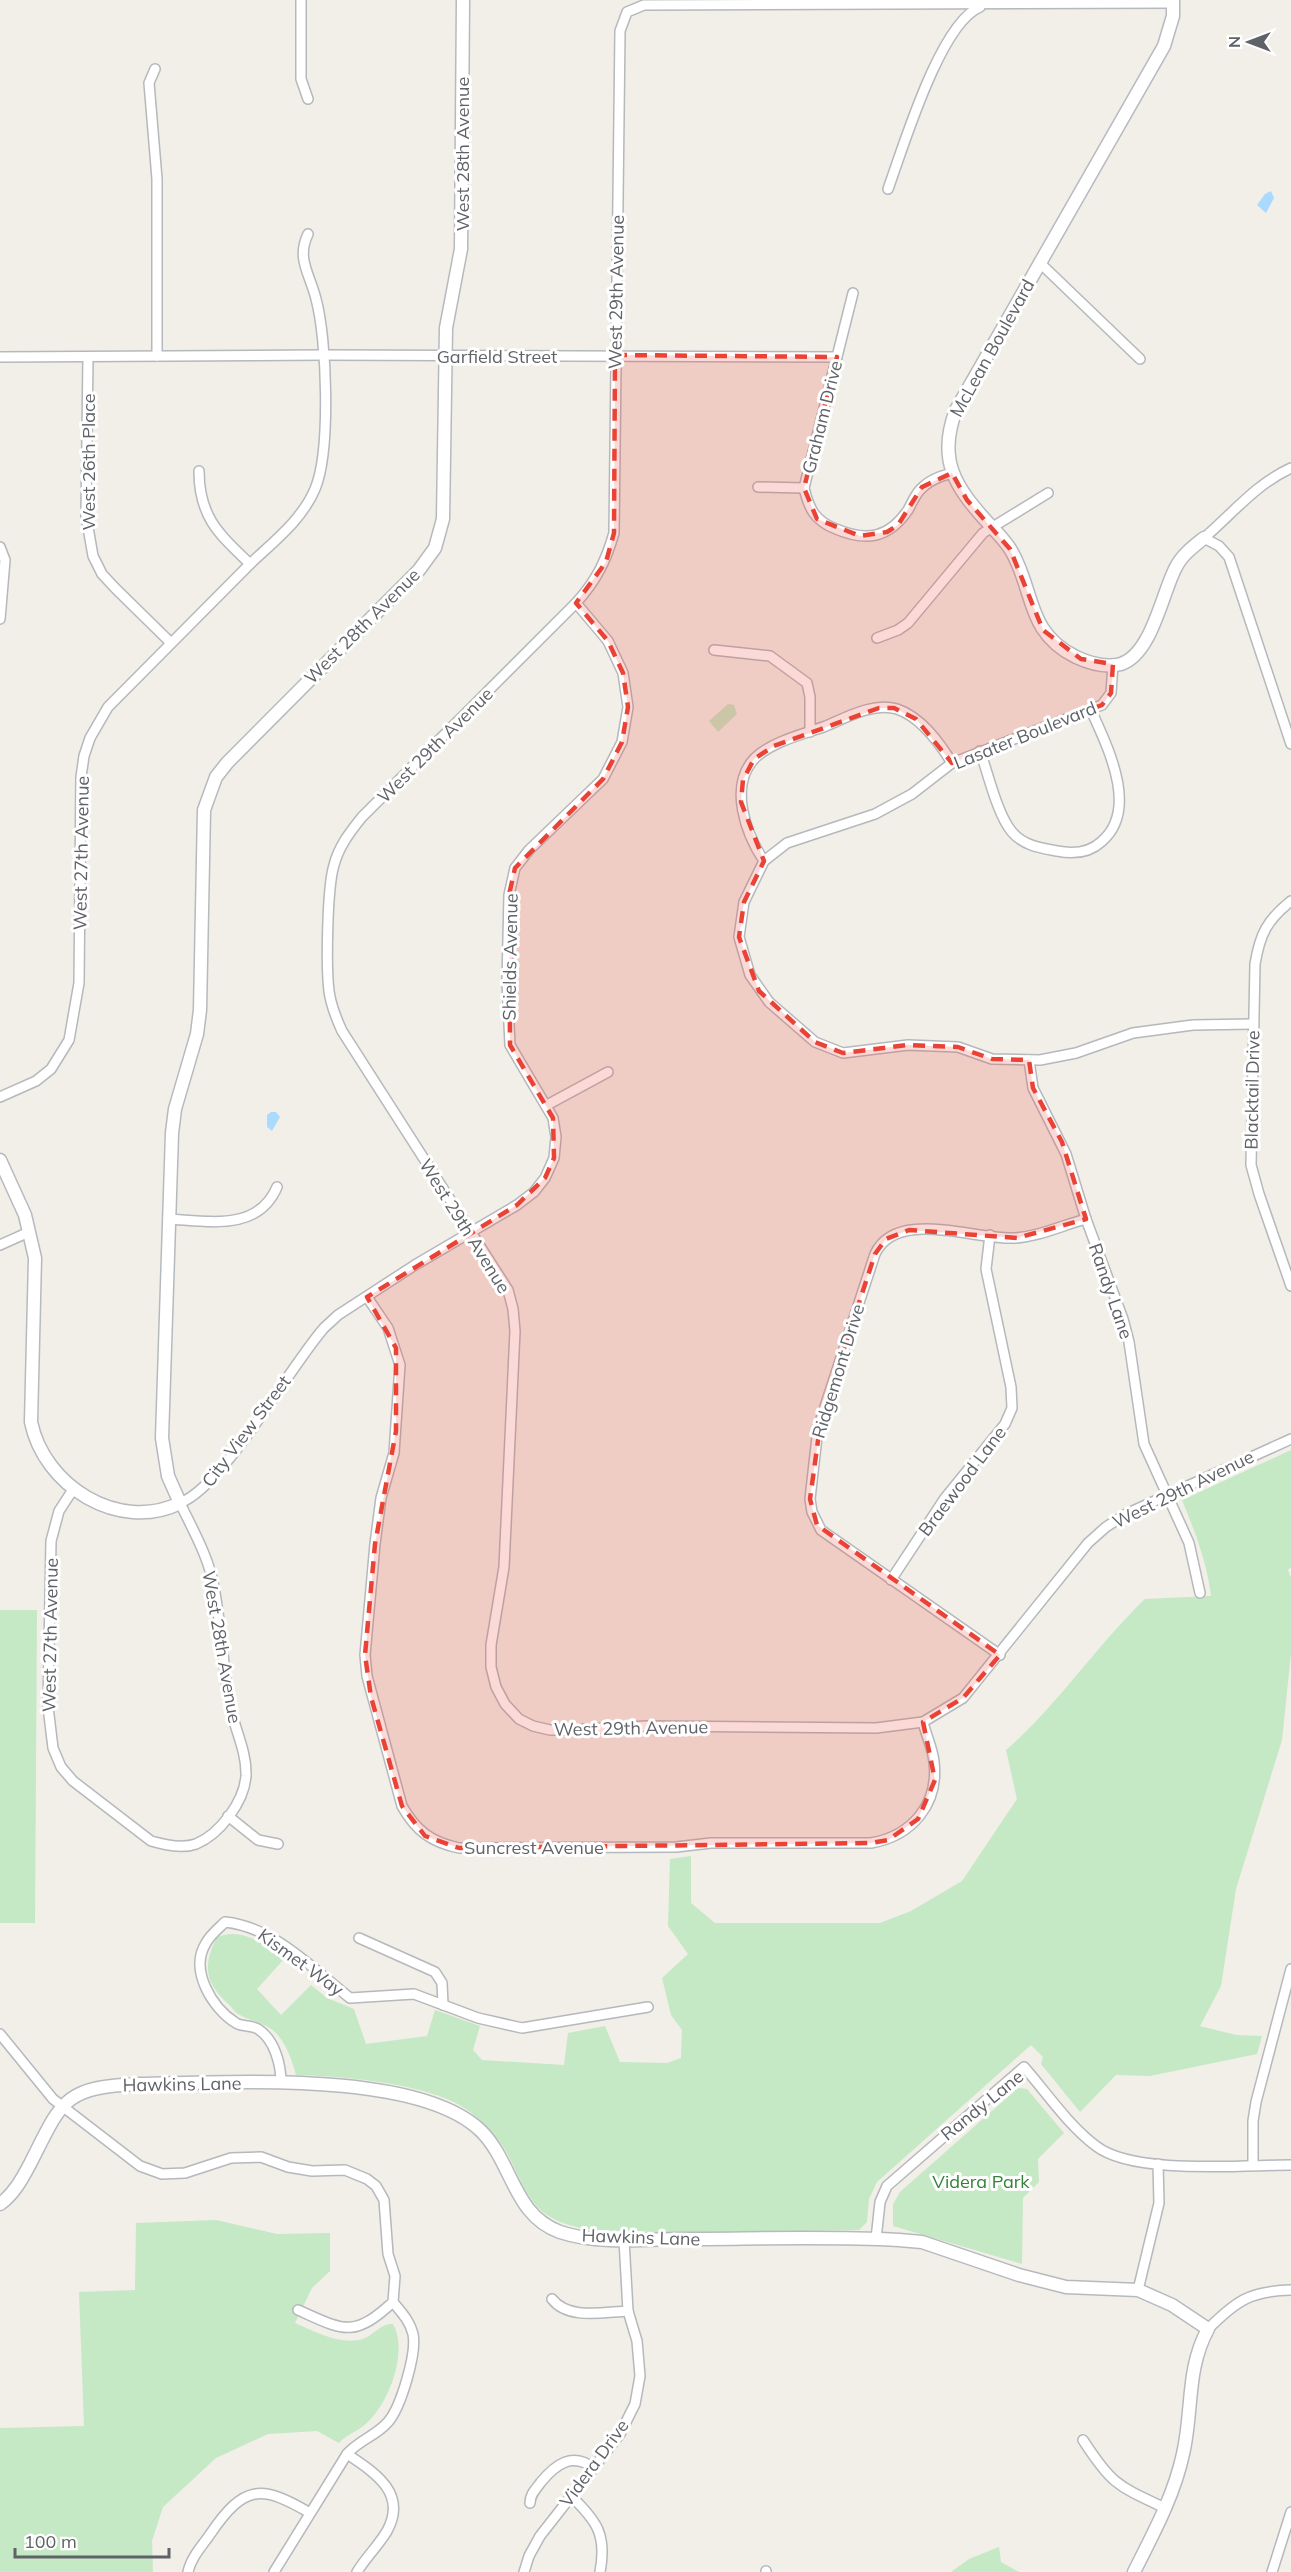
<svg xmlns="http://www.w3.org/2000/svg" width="1291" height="2572" font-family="Mulish,sans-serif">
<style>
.green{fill:#c5e8c5}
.water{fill:#aadaff}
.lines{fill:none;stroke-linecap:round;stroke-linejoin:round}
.street-casing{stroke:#b5b8bc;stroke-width:12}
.secondary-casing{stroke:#b6babf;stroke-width:15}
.street{stroke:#fff;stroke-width:9}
.secondary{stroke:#fff;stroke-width:12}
.marked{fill:#ea4335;fill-opacity:0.2;stroke:#ea4335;stroke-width:4.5;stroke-dasharray:12 8;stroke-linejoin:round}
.labels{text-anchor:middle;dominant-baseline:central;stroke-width:6;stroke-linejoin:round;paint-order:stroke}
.street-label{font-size:18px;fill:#5f6368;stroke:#fff}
.park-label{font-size:18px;fill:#348238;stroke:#fff}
</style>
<rect width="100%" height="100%" fill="#f1efe8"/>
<g class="green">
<path d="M728,704L734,705L737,714L718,732L709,721Z"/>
<path d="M1291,1450V1567L1288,1570L1291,1578V1653L1282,1740L1236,1889L1221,1986L1200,2026L1236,2035L1262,2036L1257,2054L1150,2076L1116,2075L1080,2112L1041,2064L1043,2057L1031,2045L877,2182L869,2199L867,2222L859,2230C791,2231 722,2233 655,2232C622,2231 586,2234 556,2220C524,2205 520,2172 502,2145C488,2126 470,2108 447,2099C406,2082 340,2076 296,2075C292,2060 287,2046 277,2034C266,2022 252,2022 240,2015C235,2013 231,2006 227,2003C204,1981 203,1965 217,1937C244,1927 263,1944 284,1959L257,1989L281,2015L311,1985L327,1998L354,2009L366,2044L427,2036L435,2010L480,2026L473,2050L482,2060L564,2065L568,2033L605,2026L620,2062L667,2063L681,2058L682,2030L671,2015L662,1978L688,1954L668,1926L670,1859L691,1856V1903L715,1923H880L911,1911L962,1881L1017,1799L1006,1750C1058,1705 1096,1646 1145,1599L1211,1596C1207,1562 1195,1532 1182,1500Z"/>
<path d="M0,1610H37L35,1923H0Z"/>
<path d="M1018,2088L1027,2089L1064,2133L1038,2159L1039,2182L1023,2198L1022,2264L893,2226V2204L900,2192Z"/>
<path d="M216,2220L277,2234L330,2233V2271L312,2288L295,2323C314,2331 337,2344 359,2340C372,2338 380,2323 393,2324C409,2352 388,2408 362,2427C354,2433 346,2435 339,2443L317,2431L268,2434L216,2458L163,2507L152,2541L153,2572H0V2428L84,2426L79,2292L135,2290L136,2223Z"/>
<path d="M999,2547L1001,2562L1019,2572H951L969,2559Z"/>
</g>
<g class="water">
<path d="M1271,191L1274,198L1266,213L1257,205L1265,194Z"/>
<path d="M271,1112H276L280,1117L272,1131L267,1127V1115Z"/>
</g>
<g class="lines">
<g class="street-casing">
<g id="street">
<path d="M301,0V79L308,99"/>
<path d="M1173,3L644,5L627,12L620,31L614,533C606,561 596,581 576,603L362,817C350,832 339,846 334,865C327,888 326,967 329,991C331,1006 336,1018 342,1031L508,1290L513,1309L515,1331L504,1567L491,1645V1667L496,1687L505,1704L519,1719L533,1726L550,1730H570L647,1726L876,1728L923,1722L963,1698L1088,1543L1106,1527L1126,1514L1291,1439"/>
<path d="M155,69L149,83L157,179V356"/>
<path d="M888,189C903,148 940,23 980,7"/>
<path d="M1039,262L1140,359"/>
<path d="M853,293L804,488C809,509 815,521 836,529C867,542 889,538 908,510C912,503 916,492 923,487C931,479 942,476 952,473"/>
<path d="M0,357L324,355L837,357"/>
<path d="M88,357L86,516L93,556L102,574L115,588L171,643"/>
<path d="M1291,468C1256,484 1233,513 1204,538L1219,546L1229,557L1291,744"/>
<path d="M758,487L804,488"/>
<path d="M0,547L5,560L0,619"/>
<path d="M250,564C273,542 302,520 315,489C331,451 327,339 316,299C310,274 296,259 308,234"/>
<path d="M877,638L898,630L908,623L983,533L1048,493"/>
<path d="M714,650L770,656L807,683L810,697V732"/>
<path d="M1113,664L1111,693L1102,705L952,763L912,794L875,814L787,843L764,861L744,902L739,937L750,975L769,1002L815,1042L843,1053L908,1045L958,1047L992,1059L1040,1060L1076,1053L1133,1033L1193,1025L1253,1024"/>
<path d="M980,751C988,773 997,814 1012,832C1024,846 1041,848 1057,851C1072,854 1089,853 1101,842C1140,810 1107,746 1091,710"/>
<path d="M764,861C746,834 728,786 755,758C773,741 804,734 826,726C847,717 874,702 897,709C921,717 939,742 952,763"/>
<path d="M1291,901C1267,920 1260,934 1255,964L1251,1165L1259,1194L1291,1286"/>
<path d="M1029,1060L1033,1088L1066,1154L1086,1219L1123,1319L1129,1342L1144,1444L1189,1543L1200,1593"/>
<path d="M0,1097L36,1081L51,1069L69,1040L79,983L81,777L84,756L90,738L108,707L250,564C219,534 199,517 199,471"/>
<path d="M547,1105L608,1072"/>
<path d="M168,1219C208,1221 258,1232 277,1187"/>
<path d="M0,1245L29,1232"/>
<path d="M367,1297L388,1328L400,1365L394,1453L381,1498L375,1544L365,1655L367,1676L402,1806C416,1831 431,1842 459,1848L676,1847L711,1843H871C912,1836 939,1804 934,1762C933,1749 926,1735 923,1722"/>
<path d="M74,1488L59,1511L51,1541L48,1707L53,1748L61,1767L73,1781L151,1841C165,1845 182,1849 196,1844C220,1834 244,1802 246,1776C247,1750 233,1726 229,1701C223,1663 221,1625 214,1587C209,1558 193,1530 180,1503C224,1486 288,1369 324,1328L338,1315L415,1265L517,1205L534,1192L545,1178L554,1158L556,1137L553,1118L510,1045L507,982L509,895L515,868L529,850L603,779L622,742L628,707L623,673L608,641L576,603"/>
<path d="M891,1580L945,1498L1005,1424L1012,1408L1011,1387L986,1269L990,1235"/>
<path d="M1000,1655L821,1530L812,1512L810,1499L818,1428L875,1254C896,1208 975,1240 1014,1238C1038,1237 1063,1225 1086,1219"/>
<path d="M228,1816L258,1840L278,1844"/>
<path d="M359,1938L435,1972L442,1983L443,2005"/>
<path d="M0,2034L53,2099L140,2166L162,2174L185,2173L231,2158L261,2157L288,2167L312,2171L345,2170L367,2179L376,2186L384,2200L388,2254L395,2276L393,2302C353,2339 343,2330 298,2310"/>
<path d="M281,2083C281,2065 275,2040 258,2029C252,2025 242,2027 236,2023C212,2008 189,1970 206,1943C210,1935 219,1928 225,1922C274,1927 312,1968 350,1998L414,1994L478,2018L522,2028L648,2007"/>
<path d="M1253,2165V2121L1256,2102L1291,1969"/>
<path d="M876,2239L880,2202L887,2186L1024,2067C1047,2093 1068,2125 1096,2146C1133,2175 1242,2165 1291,2165"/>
<path d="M1138,2290L1159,2203L1158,2164"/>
<path d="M552,2299C568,2320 603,2312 628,2311"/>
<path d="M1208,2329C1236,2301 1250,2291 1291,2290"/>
<path d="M1083,2440C1112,2485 1118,2486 1165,2508"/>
<path d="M347,2454C374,2472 408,2493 387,2531C379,2545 366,2557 357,2572"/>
<path d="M571,2496C597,2521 607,2535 600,2572"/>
<path d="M530,2503C530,2494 536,2489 541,2482C556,2464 572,2452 594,2468"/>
<path d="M766,2571V2572"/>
<path d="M188,2572C191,2557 203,2545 211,2533C244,2485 261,2484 310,2513"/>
<path d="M274,2572L347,2454C359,2440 376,2436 388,2422C401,2407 417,2353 413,2334C410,2321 401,2312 393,2302"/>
<path d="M524,2572L529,2556L540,2536L620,2434L635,2404L640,2376L637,2341L628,2311L624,2240"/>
<path d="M1272,2572L1291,2512"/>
</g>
</g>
<g class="secondary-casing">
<g id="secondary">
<path d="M1173,0V16L1164,46L956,410C937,460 955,487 989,524C997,533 1006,541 1012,552C1035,593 1026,632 1076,657C1089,663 1106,668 1121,664C1152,654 1162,593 1176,567C1182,555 1194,546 1204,538"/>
<path d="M0,1160L25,1215L35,1258L31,1422C44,1486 119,1533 180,1503L168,1476L162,1438L172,1133L175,1109L197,1034L200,1010L204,810L216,777L227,763L419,570L435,548L443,519L446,328L461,249L463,0"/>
<path d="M0,2204C14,2194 22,2179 30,2164C62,2101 63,2087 138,2084C224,2083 417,2069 481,2131C513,2163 513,2215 560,2232C596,2244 640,2240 677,2239C751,2239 826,2236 899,2240L922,2242L1019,2275L1066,2287L1138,2290L1172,2305L1208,2329C1186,2369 1193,2411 1183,2454C1174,2496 1153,2534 1134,2572"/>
</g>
</g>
<use href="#street" class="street"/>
<use href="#secondary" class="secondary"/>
</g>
<path class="marked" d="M615,355L837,357L804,488L817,519L860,536L887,532L898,525L922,487L952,473L967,500L1010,549L1043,630L1081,659L1113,664L1111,693L1102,705L952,763L916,719L894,708H879L774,746L754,759L743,780L741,802L764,861L744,902L739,937L759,991L815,1042L843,1053L908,1045L958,1047L992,1059L1029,1060L1033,1088L1062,1142L1086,1219L1017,1238L909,1230L886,1239L875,1254L821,1419L810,1499L817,1525L1000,1655L963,1698L923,1722L935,1780L918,1819L888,1840L871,1843L459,1848L425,1836L402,1806L371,1697L365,1655L375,1544L396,1431V1348L367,1297L517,1205L545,1178L554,1158L553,1118L510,1045L509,895L515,868L603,779L622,742L628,707L623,673L608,641L576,603L606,562L614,533Z"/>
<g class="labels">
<g class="street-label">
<text transform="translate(462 154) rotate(-90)">West 28th Avenue</text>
<text transform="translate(616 292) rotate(-89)">West 29th Avenue</text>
<text transform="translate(992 348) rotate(-61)">McLean Boulevard</text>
<text x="497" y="356">Garfield Street</text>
<text transform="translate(822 417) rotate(-76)">Graham Drive</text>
<text transform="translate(88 462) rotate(-90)">West 26th Place</text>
<text transform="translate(362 626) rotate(-45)">West 28th Avenue</text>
<text transform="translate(1025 735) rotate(-22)">Lasater Boulevard</text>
<text transform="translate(435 745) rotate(-45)">West 29th Avenue</text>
<text transform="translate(81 853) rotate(-89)">West 27th Avenue</text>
<text transform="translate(510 957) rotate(-89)">Shields Avenue</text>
<text transform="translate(1252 1090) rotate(-89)">Blacktail Drive</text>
<text transform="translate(465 1226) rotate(58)">West 29th Avenue</text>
<text transform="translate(1111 1291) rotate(71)">Randy Lane</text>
<text transform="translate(838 1371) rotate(-73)">Ridgemont Drive</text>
<text transform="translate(246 1431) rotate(-53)">City View Street</text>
<text transform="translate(962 1481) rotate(-53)">Braewood Lane</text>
<text transform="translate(1183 1489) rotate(-26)">West 29th Avenue</text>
<text transform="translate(50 1635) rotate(-89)">West 27th Avenue</text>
<text transform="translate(222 1647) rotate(80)">West 28th Avenue</text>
<text transform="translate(631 1728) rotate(-1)">West 29th Avenue</text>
<text x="534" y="1847">Suncrest Avenue</text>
<text transform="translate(301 1962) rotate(36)">Kismet Way</text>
<text transform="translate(182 2084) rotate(-1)">Hawkins Lane</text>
<text transform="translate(982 2105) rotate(-39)">Randy Lane</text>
<text transform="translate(641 2237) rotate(2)">Hawkins Lane</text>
<text transform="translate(594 2463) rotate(-54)">Videra Drive</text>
</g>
<g class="park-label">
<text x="981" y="2181">Videra Park</text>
</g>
</g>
<g transform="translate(1249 42) rotate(270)" stroke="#ffffff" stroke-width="4.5" paint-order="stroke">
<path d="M0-4.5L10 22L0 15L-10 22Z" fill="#5f6368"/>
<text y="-9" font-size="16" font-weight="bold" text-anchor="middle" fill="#5f6368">N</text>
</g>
<path d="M15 2548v9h154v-9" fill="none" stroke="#5f6368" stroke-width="3"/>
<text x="24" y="2548" font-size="18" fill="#5f6368" stroke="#ffffff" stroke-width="4.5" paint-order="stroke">100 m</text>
</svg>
